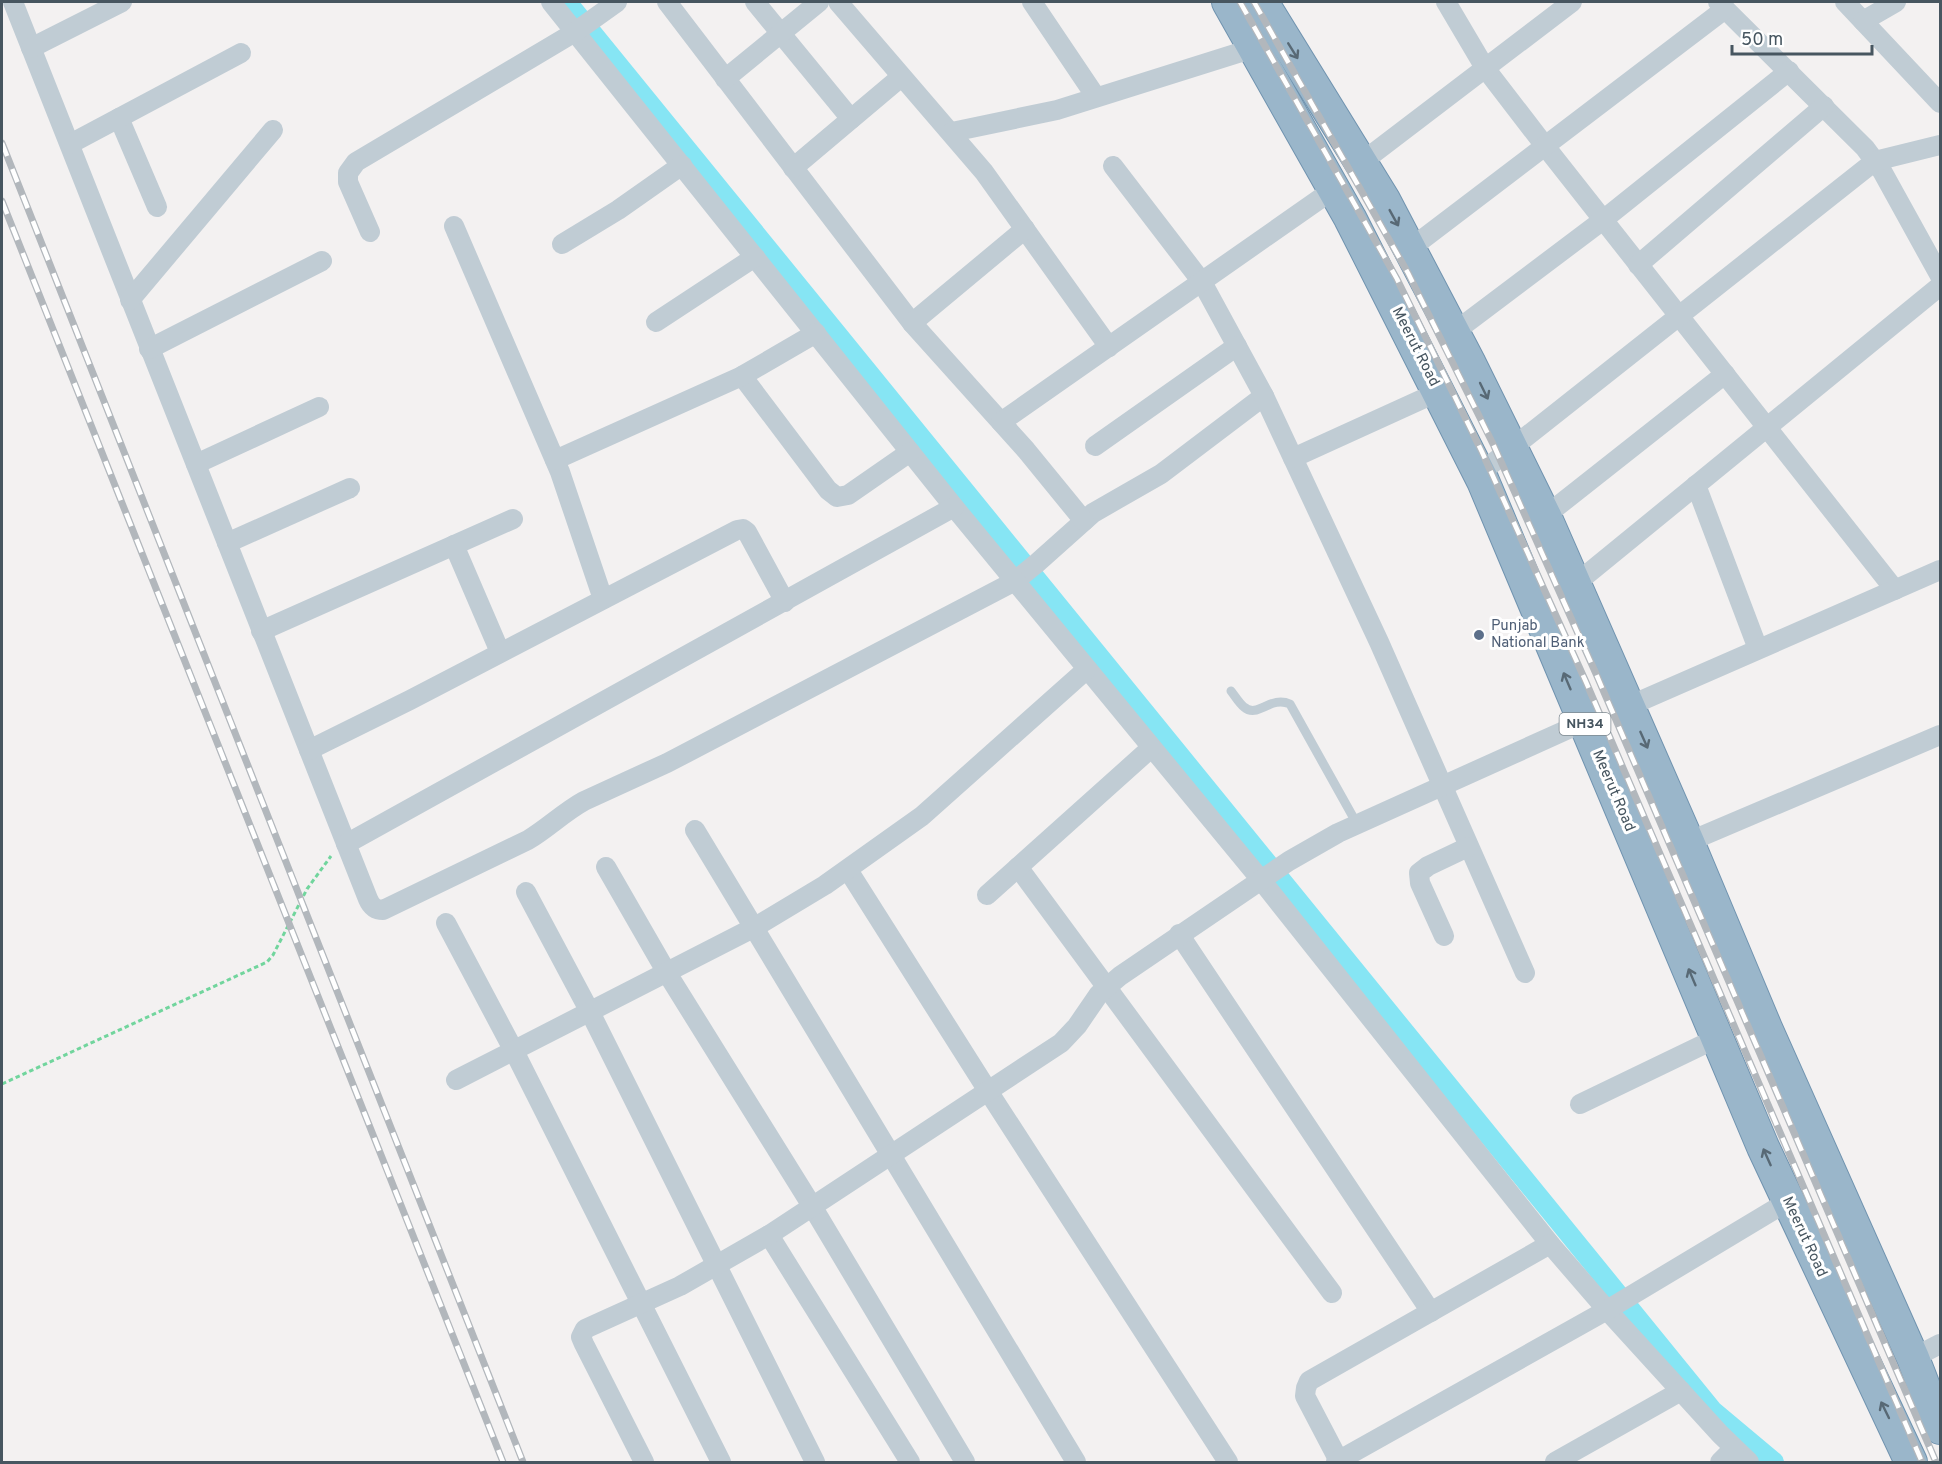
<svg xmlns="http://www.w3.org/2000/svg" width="1942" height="1464" font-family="Overpass,sans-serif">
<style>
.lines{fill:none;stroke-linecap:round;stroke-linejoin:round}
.canal{stroke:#86e5f4;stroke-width:20}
.trunk-casing{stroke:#7093af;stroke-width:34}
.path{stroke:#71d59d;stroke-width:3;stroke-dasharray:4.5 3;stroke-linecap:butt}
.service{stroke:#c0ccd4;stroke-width:9}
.minor{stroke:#c0ccd4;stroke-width:20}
.trunk{stroke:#9ab6ca;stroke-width:32}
.rail-casing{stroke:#b2b7bc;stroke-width:7}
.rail{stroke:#fff;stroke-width:4.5;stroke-dasharray:14;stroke-linecap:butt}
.oneway{stroke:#586975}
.service-dot{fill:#5c6f8a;stroke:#fff;stroke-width:2}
.labels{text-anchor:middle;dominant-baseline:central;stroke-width:6;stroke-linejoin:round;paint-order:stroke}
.shield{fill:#fff;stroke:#7e8990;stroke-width:1.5}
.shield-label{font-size:14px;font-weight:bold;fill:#475660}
.street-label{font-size:15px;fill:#475660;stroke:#fff}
.service-label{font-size:15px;fill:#4e5e75;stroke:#fff;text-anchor:start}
</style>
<rect width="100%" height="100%" fill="#f3f1f1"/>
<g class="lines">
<path class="canal" d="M567,2L1713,1411L1774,1462"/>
<g class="trunk-casing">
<g id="trunk">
<path d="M1228,2L1350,218L1483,481L1763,1147L1911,1462"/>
<path d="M1262,2L1384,200L1470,364L1545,516L1688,842L1766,1028L1913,1358L1940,1428"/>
</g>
</g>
<path class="path" d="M2,1084L267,962L273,955L307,889L331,856"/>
<path class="service" d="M1231,691C1235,696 1239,703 1244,707C1258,719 1270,695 1290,704L1357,824"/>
<g class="minor">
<path d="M13,2L368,899C371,906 375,910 383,910L528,840C548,828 564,812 584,801L667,763L1015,581L1037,563L1093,513L1161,474L1264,396"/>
<path d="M551,2L954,507L1261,880L1550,1244L1607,1310L1720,1434L1749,1462"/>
<path d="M667,2L912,323L1026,450L1084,521"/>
<path d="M755,2L851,119"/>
<path d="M838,2L984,172L1109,347"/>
<path d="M1032,2L1096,97"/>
<path d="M1446,2L1485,68L1545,146L1895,590"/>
<path d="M1718,2L1865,148L1882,171L1940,276"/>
<path d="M1845,2L1940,103"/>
<path d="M1863,21L1896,2"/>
<path d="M31,48L122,2"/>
<path d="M725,79L819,2"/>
<path d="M119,118L157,207"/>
<path d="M952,132L1057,110L1254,48"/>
<path d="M70,144L241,53"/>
<path d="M1362,162L1572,2"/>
<path d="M1113,166L1202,282L1264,396L1379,642L1525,973"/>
<path d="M793,168L901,77"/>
<path d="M454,226L560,472L603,599"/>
<path d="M370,232L348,182V173L356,162L575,32L617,2"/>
<path d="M562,244L618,210L682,165"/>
<path d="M1411,248L1725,9"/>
<path d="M1638,265L1824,106"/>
<path d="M130,300L273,130"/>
<path d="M656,322L755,257"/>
<path d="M912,323L1025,229"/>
<path d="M1453,333L1603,220L1789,71"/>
<path d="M149,349L322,261"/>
<path d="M742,376L828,490L837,497L848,495L910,452"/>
<path d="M1001,422L1334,189"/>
<path d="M1095,446L1237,346"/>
<path d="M1293,458L1438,392"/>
<path d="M555,460L742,376L816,333"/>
<path d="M196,464L319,407"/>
<path d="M1479,474L1875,161L1940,145"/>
<path d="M1696,485L1758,649"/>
<path d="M1545,516L1725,374"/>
<path d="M227,543L350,488"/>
<path d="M454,545L500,652"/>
<path d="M1574,585L1940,286"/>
<path d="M261,631L513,519"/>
<path d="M1629,706L1940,570"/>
<path d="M309,750L410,700L737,530L743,529L747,532L785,602"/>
<path d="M695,830L1076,1462"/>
<path d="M1688,842L1940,735"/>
<path d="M346,844L954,507"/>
<path d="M606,867L667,973L812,1206L965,1462"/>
<path d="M1018,867L1332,1293"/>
<path d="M848,870L988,1091L1228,1462"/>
<path d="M526,892L590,1012L815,1462"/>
<path d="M987,895L1151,748"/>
<path d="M446,923L514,1051L721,1462"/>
<path d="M1179,934L1431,1312"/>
<path d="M1444,936L1420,883L1419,873L1428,866L1468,847"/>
<path d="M456,1080L755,927L825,885L922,816L1087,669"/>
<path d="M1580,1104L1717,1038"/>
<path d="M769,1235L910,1462"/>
<path d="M1913,1358L1940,1344"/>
<path d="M1339,1461L1305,1396L1306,1388L1309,1381L1550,1244"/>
<path d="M644,1462L584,1344L581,1337L585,1329L680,1286L769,1235L1061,1043L1077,1026L1099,994L1120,976L1289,861L1338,833L1584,722"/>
<path d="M1336,1462L1607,1310L1787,1202"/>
<path d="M1555,1462L1681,1391"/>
<path d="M1720,1462L1734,1448"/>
</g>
<use href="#trunk" class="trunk"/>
<g class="rail-casing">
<g id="rail">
<path d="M1240,2L1397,279L1482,452L1586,682L1922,1462"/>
<path d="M1254,2L1408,273L1494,446L1597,676L1936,1462"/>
<path d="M2,143L523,1462"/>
<path d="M2,201L503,1462"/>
</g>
</g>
<use href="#rail" class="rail"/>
</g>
<defs><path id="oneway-shaft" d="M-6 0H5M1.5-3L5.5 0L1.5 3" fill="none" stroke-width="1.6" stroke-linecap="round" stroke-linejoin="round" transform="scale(1.5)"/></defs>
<g class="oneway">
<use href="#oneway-shaft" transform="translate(1293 51) rotate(58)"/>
<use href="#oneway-shaft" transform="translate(1394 218) rotate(61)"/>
<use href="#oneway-shaft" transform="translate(1484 391) rotate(64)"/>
<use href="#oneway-shaft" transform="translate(1567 681) rotate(-113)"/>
<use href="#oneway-shaft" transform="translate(1644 740) rotate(66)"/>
<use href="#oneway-shaft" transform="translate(1692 977) rotate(-113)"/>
<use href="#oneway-shaft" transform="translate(1767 1157) rotate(-114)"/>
<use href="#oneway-shaft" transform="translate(1885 1410) rotate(-116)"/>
</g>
<circle class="service-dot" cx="1479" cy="635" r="6"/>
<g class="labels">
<rect class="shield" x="1559.5" y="713" width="51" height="22" rx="4.5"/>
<g class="shield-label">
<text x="1585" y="724">NH34</text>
</g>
<g class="street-label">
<text transform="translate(1415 347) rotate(63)">Meerut Road</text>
<text transform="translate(1613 791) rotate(67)">Meerut Road</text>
<text transform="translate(1804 1237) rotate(65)">Meerut Road</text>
</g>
<g class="service-label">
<text x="1491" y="626">Punjab<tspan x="1491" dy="17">National Bank</tspan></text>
</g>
</g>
<rect width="1942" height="1464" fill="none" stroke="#475660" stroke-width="6"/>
<path d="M1732 45v9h140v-9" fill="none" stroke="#475660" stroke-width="3"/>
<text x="1741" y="45" font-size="18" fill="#475660" stroke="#ffffff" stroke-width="4.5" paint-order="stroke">50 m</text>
</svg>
